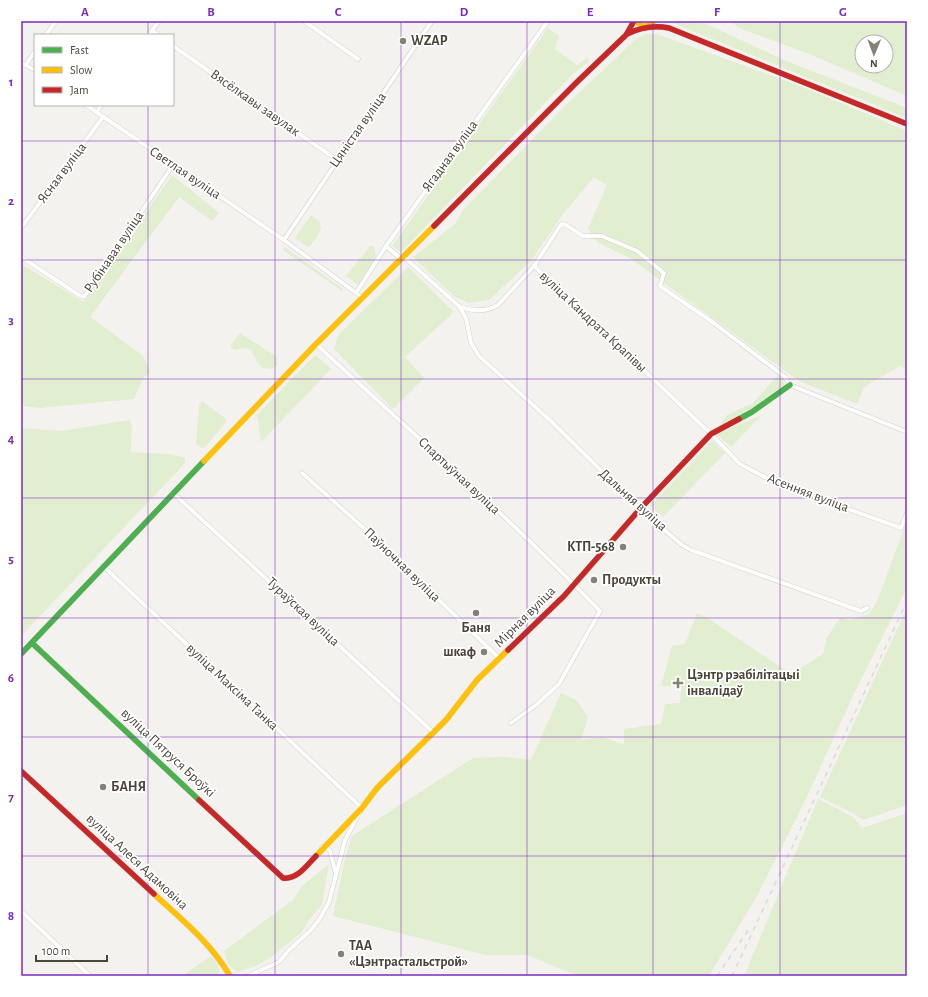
<svg xmlns="http://www.w3.org/2000/svg" width="928" height="997" font-family="'Alegreya Sans',sans-serif">
<style>
.green{fill:#e1eecf;fill-rule:evenodd}
.lines{fill:none;stroke-linecap:round;stroke-linejoin:round}
.street-casing{stroke:#d2d0cb;stroke-width:5}
.fast-casing{stroke:#d3cfc5;stroke-width:6}
.slow-casing{stroke:#d3cfc5;stroke-width:6}
.jam-casing{stroke:#d3cfc5;stroke-width:6}
.street{stroke:#fdfdfc;stroke-width:4}
.fast{stroke:#4caf50;stroke-width:5.5}
.slow{stroke:#ffc107;stroke-width:5.5}
.jam{stroke:#c62828;stroke-width:5.5}
.rail{stroke:#dbdbda;stroke-width:1.5;stroke-dasharray:5 5;stroke-linecap:butt}
.grid{fill:none;stroke:#7b2cbf;stroke-width:1;stroke-opacity:0.55}
.poi-dot{fill:#868178;stroke:#fff;stroke-width:1.5}
.labels{text-anchor:middle;dominant-baseline:central;stroke-width:3.5;stroke-linejoin:round;paint-order:stroke}
.poi-label{font-size:14px;font-weight:bold;fill:#4b4439;stroke:#fff;text-anchor:start}
.street-label{font-size:14px;fill:#4b4439;stroke:#fff}
.neatline{fill:none;stroke:#7b2cbf;stroke-width:1.5}
.grid-label{font-size:13px;text-anchor:middle;font-weight:bold;fill:#7b2cbf}
</style>
<rect width="100%" height="100%" fill="#f4f2ee"/>
<g class="green">
<path d="M668,21H700L784,60L907,108V118Z"/>
<path d="M730,21H907V96L809,54L739,28ZM862,42H886V66H862Z"/>
<path d="M548,28L559,36L555,49L577,65L588,57L589,60L587,63L575,72L401,252L392,246Z"/>
<path d="M646,34H657L805,88L907,131V371L900,366L864,387L857,404L799,381L631,259L597,242L588,229L607,185L594,177L563,214L531,261L489,300L469,303L455,297L413,257L455,224L463,210L568,103L636,39Z"/>
<path d="M172,175L219,213L212,221L179,197L90,317L142,355L150,370L149,373L143,378L134,399L40,408L21,406V264L84,302Z"/>
<path d="M311,215L320,222L321,230L309,248L295,238Z"/>
<path d="M370,246L374,247L376,257L359,285L346,276Z"/>
<path d="M285,247L343,289L342,291L283,250Z"/>
<path d="M408,267L454,312L405,357L424,378L393,409L334,349L338,335Z"/>
<path d="M240,333L277,357V366L271,369L263,368L257,362L251,349L242,348L234,350L230,346Z"/>
<path d="M315,355L331,369L261,442L257,415Z"/>
<path d="M778,375L783,379L784,385L747,412L719,427L727,415L753,403Z"/>
<path d="M202,401L226,419V422L205,447L202,448L196,444L199,406Z"/>
<path d="M762,415L731,447L717,434Z"/>
<path d="M130,420L132,425L131,452L170,454L185,458V463L21,636V428L61,431Z"/>
<path d="M712,441L725,453L663,517L650,506Z"/>
<path d="M907,521V588L852,698L804,803L757,896L709,976H578L527,955H486L333,916L345,858L352,836L473,758L503,757L531,760L561,693L576,700L588,717L581,740L603,737L624,745V729L661,724L665,704L680,703L681,687L661,686L672,646L685,644L697,613L712,621L791,674L823,654L827,637L840,618L850,620L870,614L877,601Z"/>
<path d="M907,608V805L863,820L855,814L820,797Z"/>
<path d="M818,799L853,817L862,828L907,813V976H744Z"/>
<path d="M329,864L322,905L308,921L302,932L271,957L256,966L237,972L228,964L224,951L293,900L302,886Z"/>
<path d="M211,956C217,962 220,968 218,976H182Z"/>
</g>
<g class="lines">
<g class="street-casing">
<g id="street">
<path d="M304,21L358,59"/>
<path d="M152,31L158,35"/>
<path d="M46,35L56,21"/>
<path d="M149,35L159,21"/>
<path d="M173,46L337,160"/>
<path d="M21,63L35,70"/>
<path d="M26,65L35,51"/>
<path d="M86,105L284,240L363,298"/>
<path d="M97,112L101,105"/>
<path d="M21,228L103,117"/>
<path d="M284,240L432,21"/>
<path d="M386,246L401,259"/>
<path d="M403,256L460,307C472,311 486,312 498,305L534,266L560,226L562,224L566,225L583,236H602L637,251L664,273L660,286L715,324L785,377L790,385L907,432"/>
<path d="M21,257L79,295L84,297L173,165"/>
<path d="M534,266L711,434L740,464L757,473L778,484L901,528L907,513"/>
<path d="M356,293L386,246L548,21"/>
<path d="M460,308L466,318L471,343L479,356L553,423L640,509L682,545L691,550L861,611L867,608"/>
<path d="M316,344C411,432 510,518 600,611L559,684L536,705L511,723"/>
<path d="M302,473L375,538L500,659"/>
<path d="M173,493L433,732"/>
<path d="M103,566L362,808L345,840L329,902L319,920L310,931L289,950L279,962L248,976"/>
<path d="M322,847L327,848L330,851L336,874"/>
<path d="M21,911L90,976"/>
</g>
</g>
<g class="fast-casing">
<g id="fast">
<path d="M739,419L752,412L790,385"/>
<path d="M32,643L199,800"/>
<path d="M21,654L204,461"/>
</g>
</g>
<g class="slow-casing">
<g id="slow">
<path d="M637,21C642,29 649,27 654,21"/>
<path d="M204,461L316,344L434,226"/>
<path d="M316,856L362,808L377,788L446,720L477,680L508,650"/>
<path d="M154,894C182,920 211,943 230,976"/>
</g>
</g>
<g class="jam-casing">
<g id="jam">
<path d="M627,34C641,27 654,25 669,28L907,124"/>
<path d="M434,226L577,82L626,35L634,21"/>
<path d="M508,650L564,596L640,509L711,434L739,419"/>
<path d="M21,771L154,894"/>
<path d="M199,800L283,878C297,880 307,865 316,856"/>
</g>
</g>
<use href="#street" class="street"/>
<use href="#fast" class="fast"/>
<use href="#slow" class="slow"/>
<use href="#jam" class="jam"/>
<g class="rail">
<path d="M717,976L749,929"/>
<path d="M732,976L907,601"/>
</g>
</g>
<path class="grid" d="M148,21V35M275,21V976M401,21V976M527,21V976M653,21V976M780,21V976M148,105V976M21,141H907M21,260H907M21,379H907M21,498H907M21,618H907M21,737H907M21,856H907"/>
<g class="poi-dot">
<circle cx="403" cy="41" r="4"/>
<circle cx="623" cy="547" r="4"/>
<circle cx="594" cy="580" r="4"/>
<circle cx="476" cy="613" r="4"/>
<circle cx="484" cy="652" r="4"/>
<path d="M676 677h4v4h4v4h-4v4h-4v-4h-4v-4h4z"/>
<circle cx="103" cy="787" r="4"/>
<circle cx="341" cy="954" r="4"/>
</g>
<g class="labels">
<g class="poi-label">
<text x="411" y="41">WZAP</text>
<text x="615" y="547" text-anchor="end">КТП-568</text>
<text x="602" y="580">Продукты</text>
<text x="476" y="628" text-anchor="middle">Баня</text>
<text x="476" y="652" text-anchor="end">шкаф</text>
<text x="687" y="675">Цэнтр рэабілітацыі<tspan x="687" dy="16">інвалідаў</tspan></text>
<text x="111" y="787">БАНЯ</text>
<text x="349" y="946">ТАА<tspan x="349" dy="16">«Цэнтрастальстрой»</tspan></text>
</g>
<g class="street-label">
<text transform="translate(255 103) rotate(35)">Вясёлкавы завулак</text>
<text transform="translate(358 130) rotate(-55)">Цяністая вуліца</text>
<text transform="translate(450 156) rotate(-54)">Ягадная вуліца</text>
<text transform="translate(62 173) rotate(-53)">Ясная вуліца</text>
<text transform="translate(185 173) rotate(34)">Светлая вуліца</text>
<text transform="translate(114 252) rotate(-56)">Рубінавая вуліца</text>
<text transform="translate(593 322) rotate(43)">вуліца Кандрата Крапівы</text>
<text transform="translate(459 476) rotate(43)">Спартыўная вуліца</text>
<text transform="translate(808 493) rotate(21)">Асенняя вуліца</text>
<text transform="translate(633 500) rotate(42)">Дальняя вуліца</text>
<text transform="translate(402 565) rotate(44)">Паўночная вуліца</text>
<text transform="translate(303 612) rotate(43)">Тураўская вуліца</text>
<text transform="translate(525 617) rotate(-45)">Мірная вуліца</text>
<text transform="translate(232 687) rotate(43)">вуліца Максіма Танка</text>
<text transform="translate(168 753) rotate(43)">вуліца Пятруся Броўкі</text>
<text transform="translate(137 862) rotate(43)">вуліца Алеся Адамовіча</text>
</g>
</g>
<rect width="928" height="997" fill="none" stroke="#ffffff" stroke-width="44"/>
<rect x="34" y="34" width="140" height="72" fill="#ffffff" stroke="#b7b4b0"/>
<rect x="42" y="47" width="20" height="6" fill="#4caf50" stroke="#b7b4b0"/>
<text x="70" y="54" font-size="12" fill="#4b4439">Fast</text>
<rect x="42" y="67" width="20" height="6" fill="#ffc107" stroke="#b7b4b0"/>
<text x="70" y="74" font-size="12" fill="#4b4439">Slow</text>
<rect x="42" y="87" width="20" height="6" fill="#c62828" stroke="#b7b4b0"/>
<text x="70" y="94" font-size="12" fill="#4b4439">Jam</text>
<g transform="translate(874 54) rotate(181)"><circle r="19" fill="#ffffff" stroke="#b7b4b0"/>
<path d="M0-3L7 15L0 10L-7 15Z" fill="#868178"/>
<text y="-6" font-size="11" font-weight="bold" text-anchor="middle" fill="#4b4439">N</text>
</g>
<path d="M36 955v6h71v-6" fill="none" stroke="#4b4439" stroke-width="2"/>
<text x="42" y="955" font-size="12" fill="#4b4439" stroke="#ffffff" stroke-width="3" paint-order="stroke">100 m</text>
<rect x="22" y="22" width="884" height="953" class="neatline"/>
<g class="grid-label">
<text x="85" y="16">A</text>
<text x="211" y="16">B</text>
<text x="338" y="16">C</text>
<text x="464" y="16">D</text>
<text x="590" y="16">E</text>
<text x="717" y="16">F</text>
<text x="843" y="16">G</text>
<text x="11" y="86">1</text>
<text x="11" y="205">2</text>
<text x="11" y="324">3</text>
<text x="11" y="443">4</text>
<text x="11" y="563">5</text>
<text x="11" y="682">6</text>
<text x="11" y="801">7</text>
<text x="11" y="920">8</text>
</g>
</svg>
